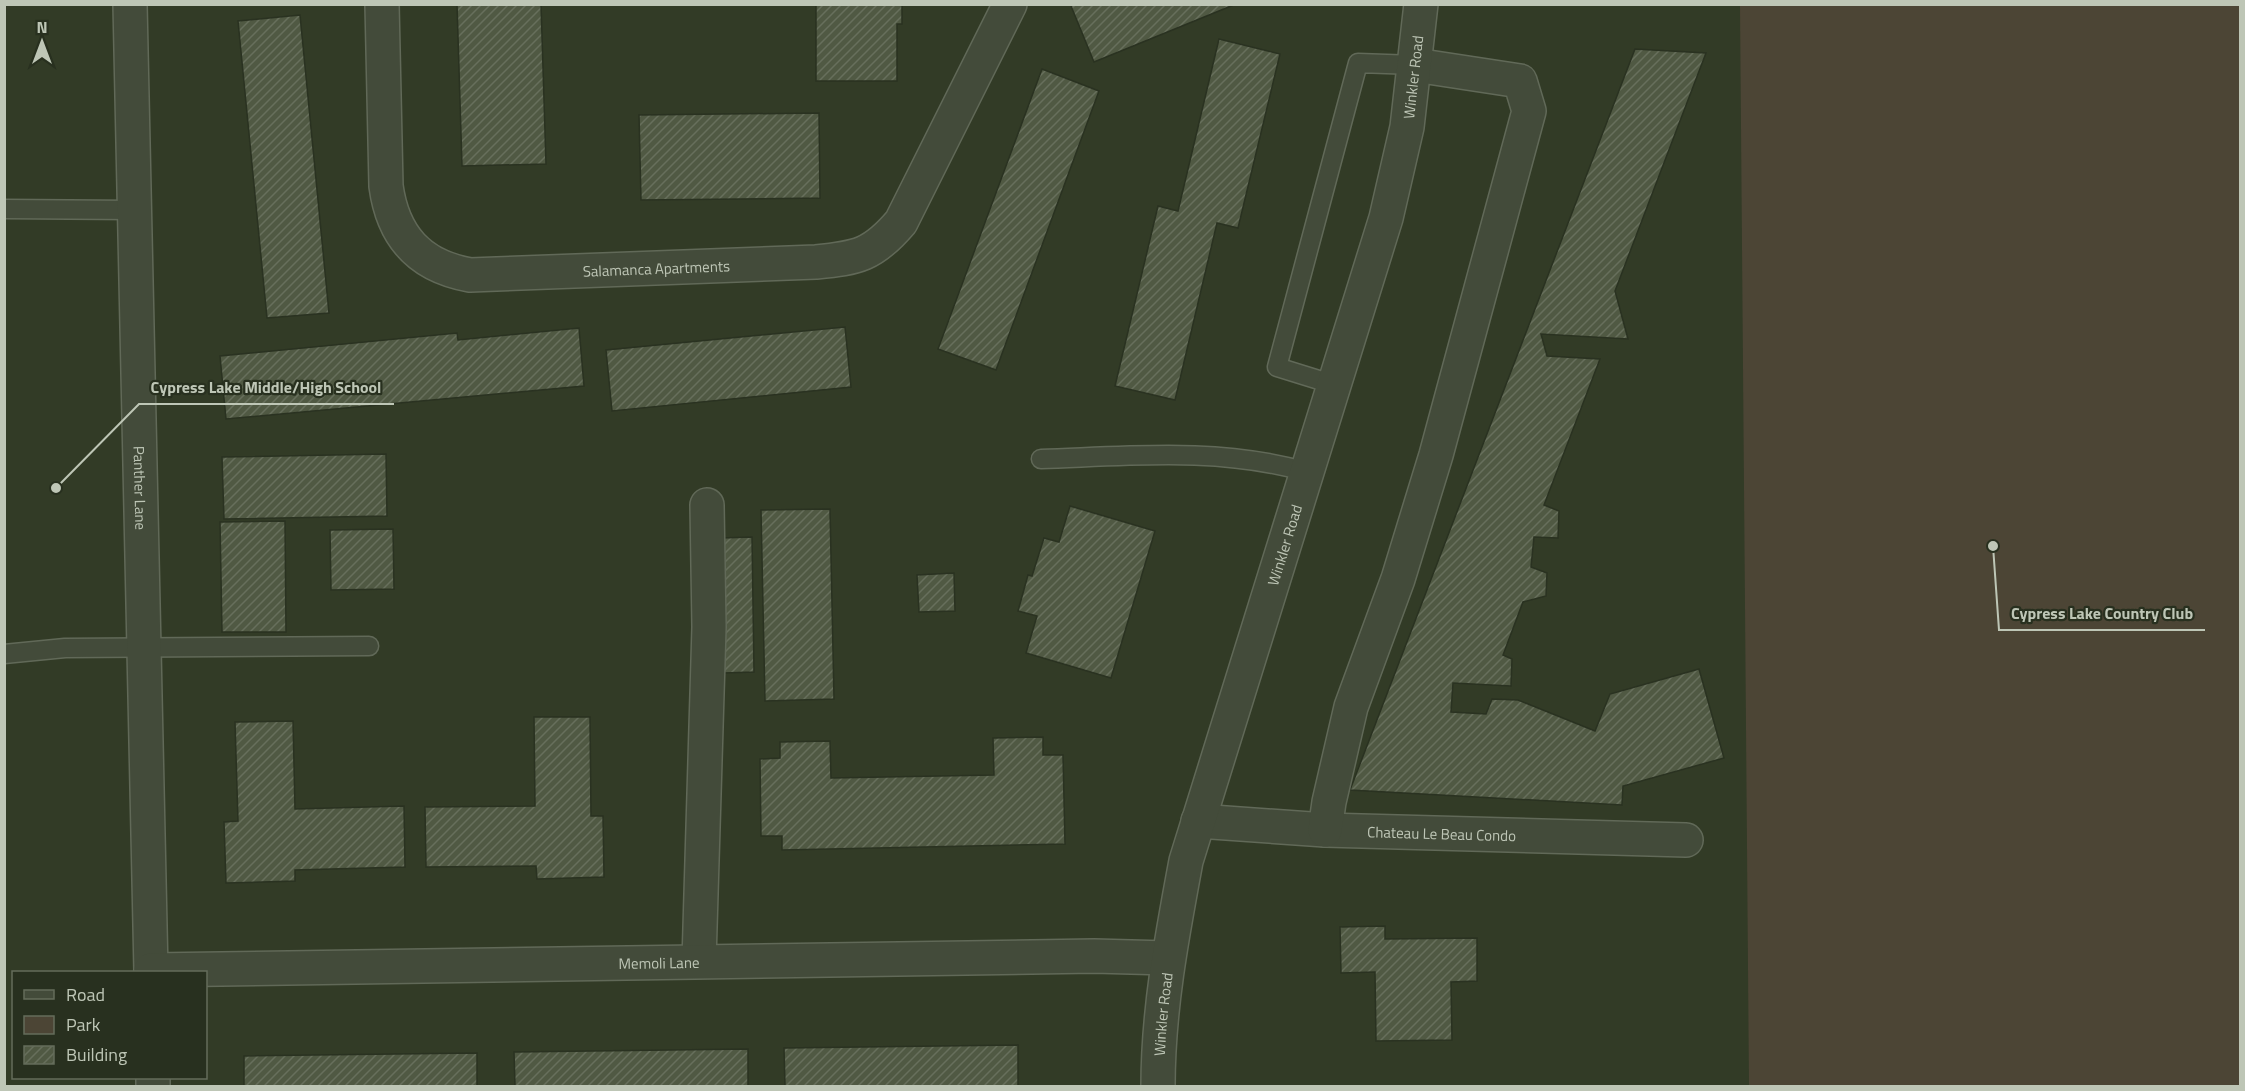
<svg xmlns="http://www.w3.org/2000/svg" width="2245" height="1091" font-family="'Titillium Web',sans-serif">
<style>
.green{fill:#4c4535}
.building{fill:url(#building-hatch);stroke:#2a3221;stroke-width:1.5}
.lines{fill:none;stroke-linecap:round;stroke-linejoin:round}
.service-casing{stroke:#616958;stroke-width:21}
.minor-casing{stroke:#616958;stroke-width:36}
.tertiary-casing{stroke:#616958;stroke-width:36}
.service{stroke:#434b3a;stroke-width:18}
.minor{stroke:#434b3a;stroke-width:33}
.tertiary{stroke:#434b3a;stroke-width:33}
.labels{text-anchor:middle;dominant-baseline:central;stroke-width:4.5;stroke-linejoin:round;paint-order:stroke}
.street-label{font-size:15px;fill:#bec6b6;stroke:#28301f}
.leader{fill:none;stroke:#bec6b6;stroke-width:2}
.callout-dot{fill:#bec6b6;stroke:#28301f;stroke-width:2}
.callout-label{font-size:16px;text-anchor:middle;font-weight:bold;fill:#bec6b6;stroke:#28301f;stroke-width:4.5;stroke-linejoin:round;paint-order:stroke}
</style>
<defs>
<pattern id="building-hatch" width="6" height="6" patternUnits="userSpaceOnUse" patternTransform="scale(1.5)"><rect width="6" height="6" fill="#505943"/><path d="M-1 1l2-2M0 6l6-6M5 7l2-2" fill="none" stroke="#676f5c"/></pattern>
</defs>
<rect width="100%" height="100%" fill="#323b26"/>
<path class="green" d="M1740,5H2240V1086H1749Z"/>
<g class="building">
<path d="M457,4H541L546,164L462,166Z"/>
<path d="M816,4H902V24H897V81H816Z"/>
<path d="M1074,4H1236L1094,62L1071,6Z"/>
<path d="M300,15L329,313L267,318L238,21Z"/>
<path d="M1219,39L1280,54L1238,228L1217,223L1175,400L1115,386L1158,206L1178,211Z"/>
<path d="M1635,49L1706,53L1615,291L1628,339L1541,334L1547,356L1600,359L1544,505L1559,511L1558,538L1534,537L1531,567L1547,573L1546,596L1523,602L1503,655L1512,659L1511,686L1453,683L1451,712L1486,714L1492,699L1518,700L1595,731L1610,694L1699,669L1724,758L1623,786L1622,805L1350,790Z"/>
<path d="M1042,69L1099,91L996,370L938,349Z"/>
<path d="M819,113L820,198L641,200L639,115Z"/>
<path d="M845,327L851,387L612,411L606,350Z"/>
<path d="M579,328L584,386L226,419L220,356L457,333L458,340Z"/>
<path d="M386,454L387,516L224,519L222,457Z"/>
<path d="M1070,506L1155,531L1111,678L1026,653L1037,616L1018,611L1028,575L1032,576L1044,538L1059,542Z"/>
<path d="M830,509L834,699L765,701L761,510Z"/>
<path d="M285,521L286,632H222L220,522Z"/>
<path d="M393,529L394,589L331,590L330,530Z"/>
<path d="M752,537L754,672L723,673L720,538Z"/>
<path d="M954,573L955,611L919,612L917,575Z"/>
<path d="M534,717H590L591,816H603L604,877L537,879L536,866L426,867L425,807L535,806Z"/>
<path d="M293,721L295,809L404,806L405,867L295,870V881L226,883L224,822L238,821L235,722Z"/>
<path d="M1043,737V755H1063L1065,844L782,850V836H761L760,759L780,758V742L830,741L831,778L994,775L993,738Z"/>
<path d="M1385,926V939L1477,938V981L1451,982L1452,1040L1376,1041L1375,972L1341,973L1340,927Z"/>
<path d="M1018,1045V1086H785L784,1048Z"/>
<path d="M748,1049V1086H515L514,1052Z"/>
<path d="M477,1053V1086H244V1056Z"/>
</g>
<g class="lines">
<g class="service-casing">
<g id="service">
<path d="M4,209L134,210"/>
<path d="M1335,385L1277,367L1358,63L1415,65"/>
<path d="M1041,459C1130,456 1220,447 1307,472"/>
<path d="M4,654L65,648L369,646"/>
</g>
</g>
<g class="minor-casing">
<g id="minor">
<path id="s1" d="M130,4L151,972"/>
<path id="s2" d="M382,4L386,186C393,237 420,266 470,275L816,262C858,258 873,255 901,222L1010,4"/>
<path id="s3" d="M1198,821L1325,830L1686,840"/>
<path d="M1325,830L1329,802L1351,707L1398,579L1436,455L1529,111L1520,81L1415,65"/>
<path d="M699,961L709,627L707,505"/>
<path id="s4" d="M151,970L1094,956L1168,958"/>
<path d="M153,1078V1086"/>
</g>
</g>
<g class="tertiary-casing">
<g id="tertiary">
<path id="s5" d="M1158,1086C1158,1010 1172,936 1186,861L1386,218L1407,127L1421,4"/>
</g>
</g>
<use href="#service" class="service"/>
<use href="#minor" class="minor"/>
<use href="#tertiary" class="tertiary"/>
</g>
<g class="labels">
<g class="street-label">
<text stroke="none"><textPath href="#s5" startOffset="1044">Winkler Road</textPath></text>
<text stroke="none"><textPath href="#s2" startOffset="501">Salamanca Apartments</textPath></text>
<text stroke="none"><textPath href="#s1" startOffset="484">Panther Lane</textPath></text>
<text stroke="none"><textPath href="#s5" startOffset="558">Winkler Road</textPath></text>
<text stroke="none"><textPath href="#s3" startOffset="244">Chateau Le Beau Condo</textPath></text>
<text stroke="none"><textPath href="#s4" startOffset="508">Memoli Lane</textPath></text>
<text stroke="none"><textPath href="#s5" startOffset="72">Winkler Road</textPath></text>
</g>
</g>
<path class="leader" d="M56 488L139 404H394M1993 546L1999 630H2205"/>
<g class="callout-dot">
<circle cx="56" cy="488" r="6"/>
<circle cx="1993" cy="546" r="6"/>
</g>
<g class="callout-label">
<text x="266" y="393">Cypress Lake Middle/High School</text>
<text x="2102" y="619">Cypress Lake Country Club</text>
</g>
<rect width="2245" height="1091" fill="none" stroke="#bec6b6" stroke-width="12"/>
<rect x="12" y="971" width="195" height="108" fill="#28301f" stroke="#646c5b" stroke-width="1.5"/>
<rect x="24" y="990" width="30" height="9" fill="#434b3a" stroke="#646c5b" stroke-width="1.5"/>
<text x="66" y="1001" font-size="18" fill="#bec6b6">Road</text>
<rect x="24" y="1016" width="30" height="18" fill="#4c4535" stroke="#646c5b" stroke-width="1.5"/>
<text x="66" y="1031" font-size="18" fill="#bec6b6">Park</text>
<rect x="24" y="1046" width="30" height="18" fill="url(#building-hatch)" stroke="#646c5b" stroke-width="1.5"/>
<text x="66" y="1061" font-size="18" fill="#bec6b6">Building</text>
<g transform="translate(42 42)" stroke="#28301f" stroke-width="4.5" paint-order="stroke">
<path d="M0-4.5L10 22L0 15L-10 22Z" fill="#bec6b6"/>
<text y="-9" font-size="16" font-weight="bold" text-anchor="middle" fill="#bec6b6">N</text>
</g>
</svg>
